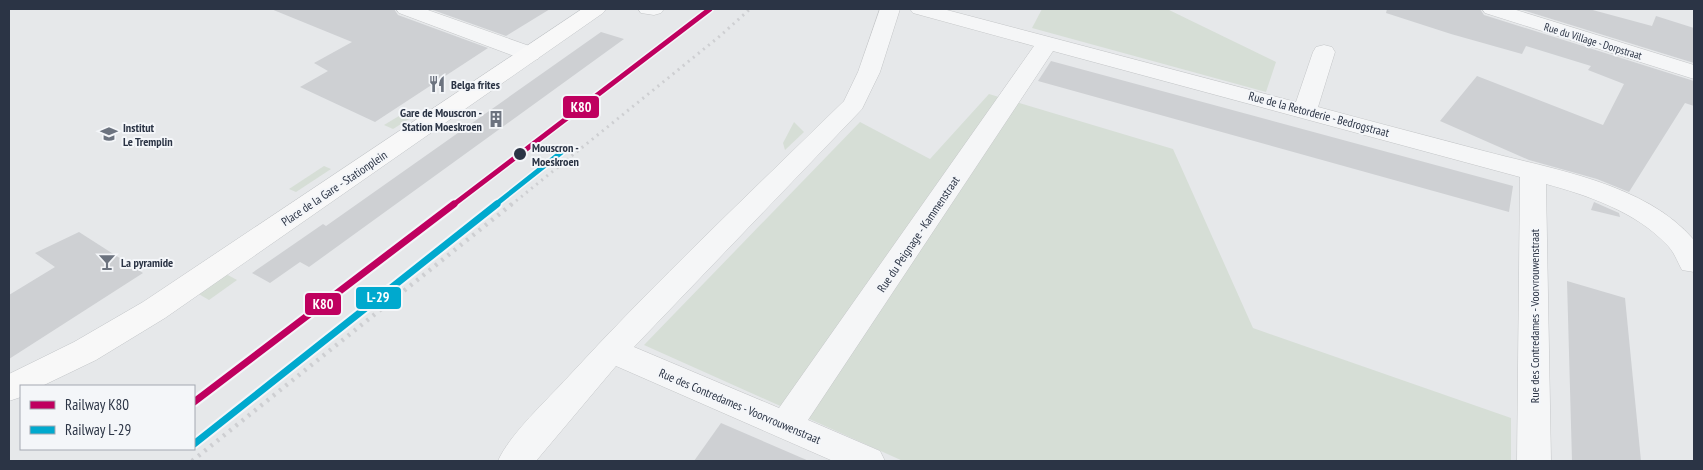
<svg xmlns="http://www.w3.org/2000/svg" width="1703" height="470" font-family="'PT Sans Narrow',sans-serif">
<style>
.green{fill:#d6ded6}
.building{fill:#ced0d3}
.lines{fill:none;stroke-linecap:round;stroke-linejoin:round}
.minor-casing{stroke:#c4c6c8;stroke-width:1}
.major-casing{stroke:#c2c5c8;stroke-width:1}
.minor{fill:#f5f6f7;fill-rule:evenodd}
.major{fill:#f8f8f8;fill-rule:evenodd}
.rail-far1{stroke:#cecfd2;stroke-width:3;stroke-dasharray:2 4.5;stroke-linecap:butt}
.rail{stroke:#cecfd2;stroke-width:4.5;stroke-dasharray:2.5 5.5;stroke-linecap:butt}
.rail-1-far1-casing{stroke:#f4f6f9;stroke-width:8}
.rail-1-casing{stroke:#f4f6f9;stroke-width:11}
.rail-2-far1-casing{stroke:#f4f6f9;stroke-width:8}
.rail-2-casing{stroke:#f4f6f9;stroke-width:11}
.rail-1-far1{stroke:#bf005f;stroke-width:5}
.rail-1{stroke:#bf005f;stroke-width:7}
.rail-2-far1{stroke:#00a9ce;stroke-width:5}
.rail-2{stroke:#00a9ce;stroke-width:7}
.stop-dot{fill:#2b3445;stroke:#f4f6f9;stroke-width:2}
.labels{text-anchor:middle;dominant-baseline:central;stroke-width:4;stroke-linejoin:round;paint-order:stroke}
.far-street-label{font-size:11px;fill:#2b3445;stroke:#f4f6f9}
.poi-label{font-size:12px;font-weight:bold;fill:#2b3445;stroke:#f4f6f9;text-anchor:start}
.street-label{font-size:12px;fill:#2b3445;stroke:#f4f6f9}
.stop-label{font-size:12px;font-weight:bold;fill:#2b3445;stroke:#f4f6f9;text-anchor:start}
.line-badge{stroke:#f4f6f9;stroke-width:2}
.badge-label{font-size:14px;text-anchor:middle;font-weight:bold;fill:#fff}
</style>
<rect width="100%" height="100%" fill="#e6e8ea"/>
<g class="green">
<path d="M1042,9H1167L1276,62L1266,92L1032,28Z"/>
<path d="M989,94L1173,149L1253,328L1511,418V461H903L644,345L860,122L930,159Z"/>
<path d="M409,110L417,114L393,129L384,125Z"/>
<path d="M794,122L804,132L785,150L783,143Z"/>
<path d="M324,166L331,169L296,192L289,189Z"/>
<path d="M226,274L237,280L209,300L197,293Z"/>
</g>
<g class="building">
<path d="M271,9H394L398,15L488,48L375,122L300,87L328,71L314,63L352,42Z"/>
<path d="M430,9H550L506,36Z"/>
<path d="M1387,9H1480L1484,15L1694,81V106L1685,103L1629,192L1597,179L1529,160L1440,121L1477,76L1603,125L1624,84L1588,70L1591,66L1526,46L1522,54L1451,34L1386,13Z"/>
<path d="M1519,9H1589L1652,26L1656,16L1694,28V63Z"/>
<path d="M601,32L624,39L309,267L300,262L270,283L252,273L323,224L326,226Z"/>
<path d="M1051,61L1513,186L1509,212L1038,81Z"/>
<path d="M1594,202L1619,213L1620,217L1591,210Z"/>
<path d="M79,232L143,273L9,359V295L55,267L35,253Z"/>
<path d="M1567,281L1625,298L1641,461H1572Z"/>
<path d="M721,423L809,461H694Z"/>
</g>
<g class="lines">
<g class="minor-casing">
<g id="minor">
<path d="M396,9H425L538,49L541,54L538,59L530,61L522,59L399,13Z"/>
<path d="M638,9H664L661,13L654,15L641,13Z"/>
<path d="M880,9H900L880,72L862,109L634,347L779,408L1034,46L913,13L910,9H943L1296,102L1313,52L1316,47L1324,45L1332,47L1335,52L1318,107C1373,122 1428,136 1484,151C1551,169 1646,183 1694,240V272L1682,270C1677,261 1674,251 1666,244C1636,212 1587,195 1546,184L1551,461H1517L1520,177L1053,51L808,420L880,451L885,461H833L616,366L536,461H498C509,435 548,399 568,377C656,281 751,192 844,101L858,72Z"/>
<path d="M1482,9H1513L1694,65V79L1485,13Z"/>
</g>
</g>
<g class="major-casing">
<path id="major" d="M582,9H606L603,13L165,318L96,360L42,386H21V397L9,401V374L74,342L143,302Z"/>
</g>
<use href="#minor" class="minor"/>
<use href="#major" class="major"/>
<path class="rail-far1" d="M511,205L720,36L750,9"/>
<path class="rail" d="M192,461L512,204"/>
<g class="rail-1-far1-casing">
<path id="rail-1-far1" d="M453,205L710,9"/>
</g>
<g class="rail-1-casing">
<path id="rail-1" d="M194,402L454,204"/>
</g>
<g class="rail-2-far1-casing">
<path id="rail-2-far1" d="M495,205L563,151"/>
</g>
<g class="rail-2-casing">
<path id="rail-2" d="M194,444L497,204"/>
</g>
<use href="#rail-1-far1" class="rail-1-far1"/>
<use href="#rail-1" class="rail-1"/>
<use href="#rail-2-far1" class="rail-2-far1"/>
<use href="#rail-2" class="rail-2"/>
</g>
<defs>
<g id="restaurant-bare" transform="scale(1.35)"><path d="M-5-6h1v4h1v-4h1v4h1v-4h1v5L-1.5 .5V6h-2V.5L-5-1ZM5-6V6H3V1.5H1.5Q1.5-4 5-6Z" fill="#6c737f" stroke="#f4f6f9" stroke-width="2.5" paint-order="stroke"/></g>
<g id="building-bare" transform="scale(1.35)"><path d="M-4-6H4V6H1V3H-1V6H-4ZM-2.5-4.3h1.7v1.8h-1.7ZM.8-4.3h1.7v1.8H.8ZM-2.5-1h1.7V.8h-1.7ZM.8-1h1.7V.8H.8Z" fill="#6c737f" stroke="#f4f6f9" stroke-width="2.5" paint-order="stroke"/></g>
<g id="school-bare" transform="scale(1.35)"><path d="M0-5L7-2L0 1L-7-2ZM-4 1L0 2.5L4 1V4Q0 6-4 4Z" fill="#6c737f" stroke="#f4f6f9" stroke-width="2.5" paint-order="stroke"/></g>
<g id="bar-bare" transform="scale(1.35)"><path d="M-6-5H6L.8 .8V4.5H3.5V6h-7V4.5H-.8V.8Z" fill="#6c737f" stroke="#f4f6f9" stroke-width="2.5" paint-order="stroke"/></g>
</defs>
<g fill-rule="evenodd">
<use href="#restaurant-bare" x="437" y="84"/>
<use href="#building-bare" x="496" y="119"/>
<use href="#school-bare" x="109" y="134"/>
<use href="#bar-bare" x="107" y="262"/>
</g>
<circle class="stop-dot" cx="520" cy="154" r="7"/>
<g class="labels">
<g class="far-street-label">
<text transform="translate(1593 41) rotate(17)">Rue du Village - Dorpstraat</text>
</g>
<g class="poi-label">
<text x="451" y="84">Belga frites</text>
<text x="482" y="112" text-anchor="end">Gare de Mouscron -<tspan x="482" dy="14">Station Moeskroen</tspan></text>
<text x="123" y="127">Institut<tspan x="123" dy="14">Le Tremplin</tspan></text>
<text x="121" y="262">La pyramide</text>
</g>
<g class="street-label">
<text transform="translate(1319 114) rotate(15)">Rue de la Retorderie - Bedrogstraat</text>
<text transform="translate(334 188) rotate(-34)">Place de la Gare - Stationplein</text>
<text transform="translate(918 234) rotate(-56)">Rue du Peignage - Kammenstraat</text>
<text transform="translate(1534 316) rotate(-90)">Rue des Contredames - Voorvrouwenstraat</text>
<text transform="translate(740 406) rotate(23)">Rue des Contredames - Voorvrouwenstraat</text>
</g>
<g class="stop-label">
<text x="532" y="147">Mouscron -<tspan x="532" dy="14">Moeskroen</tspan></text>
</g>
</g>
<g class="line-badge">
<rect x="562" y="95" width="38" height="24" rx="5" fill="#bf005f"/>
<rect x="355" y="286" width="47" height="24" rx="5" fill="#00a9ce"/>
<rect x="304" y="292" width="38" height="24" rx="5" fill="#bf005f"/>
</g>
<g class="badge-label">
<text x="581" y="112">K80</text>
<text x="378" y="302">L-29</text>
<text x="323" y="309">K80</text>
</g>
<rect width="1703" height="470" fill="none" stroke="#2b3445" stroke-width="20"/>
<rect x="20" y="385" width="175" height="65" fill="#f4f6f9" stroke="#a4a8b1"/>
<rect x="30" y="401" width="25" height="8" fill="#bf005f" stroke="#a4a8b1"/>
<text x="65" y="410" font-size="15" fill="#2b3445">Railway K80</text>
<rect x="30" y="426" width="25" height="8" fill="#00a9ce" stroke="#a4a8b1"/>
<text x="65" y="435" font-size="15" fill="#2b3445">Railway L-29</text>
</svg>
